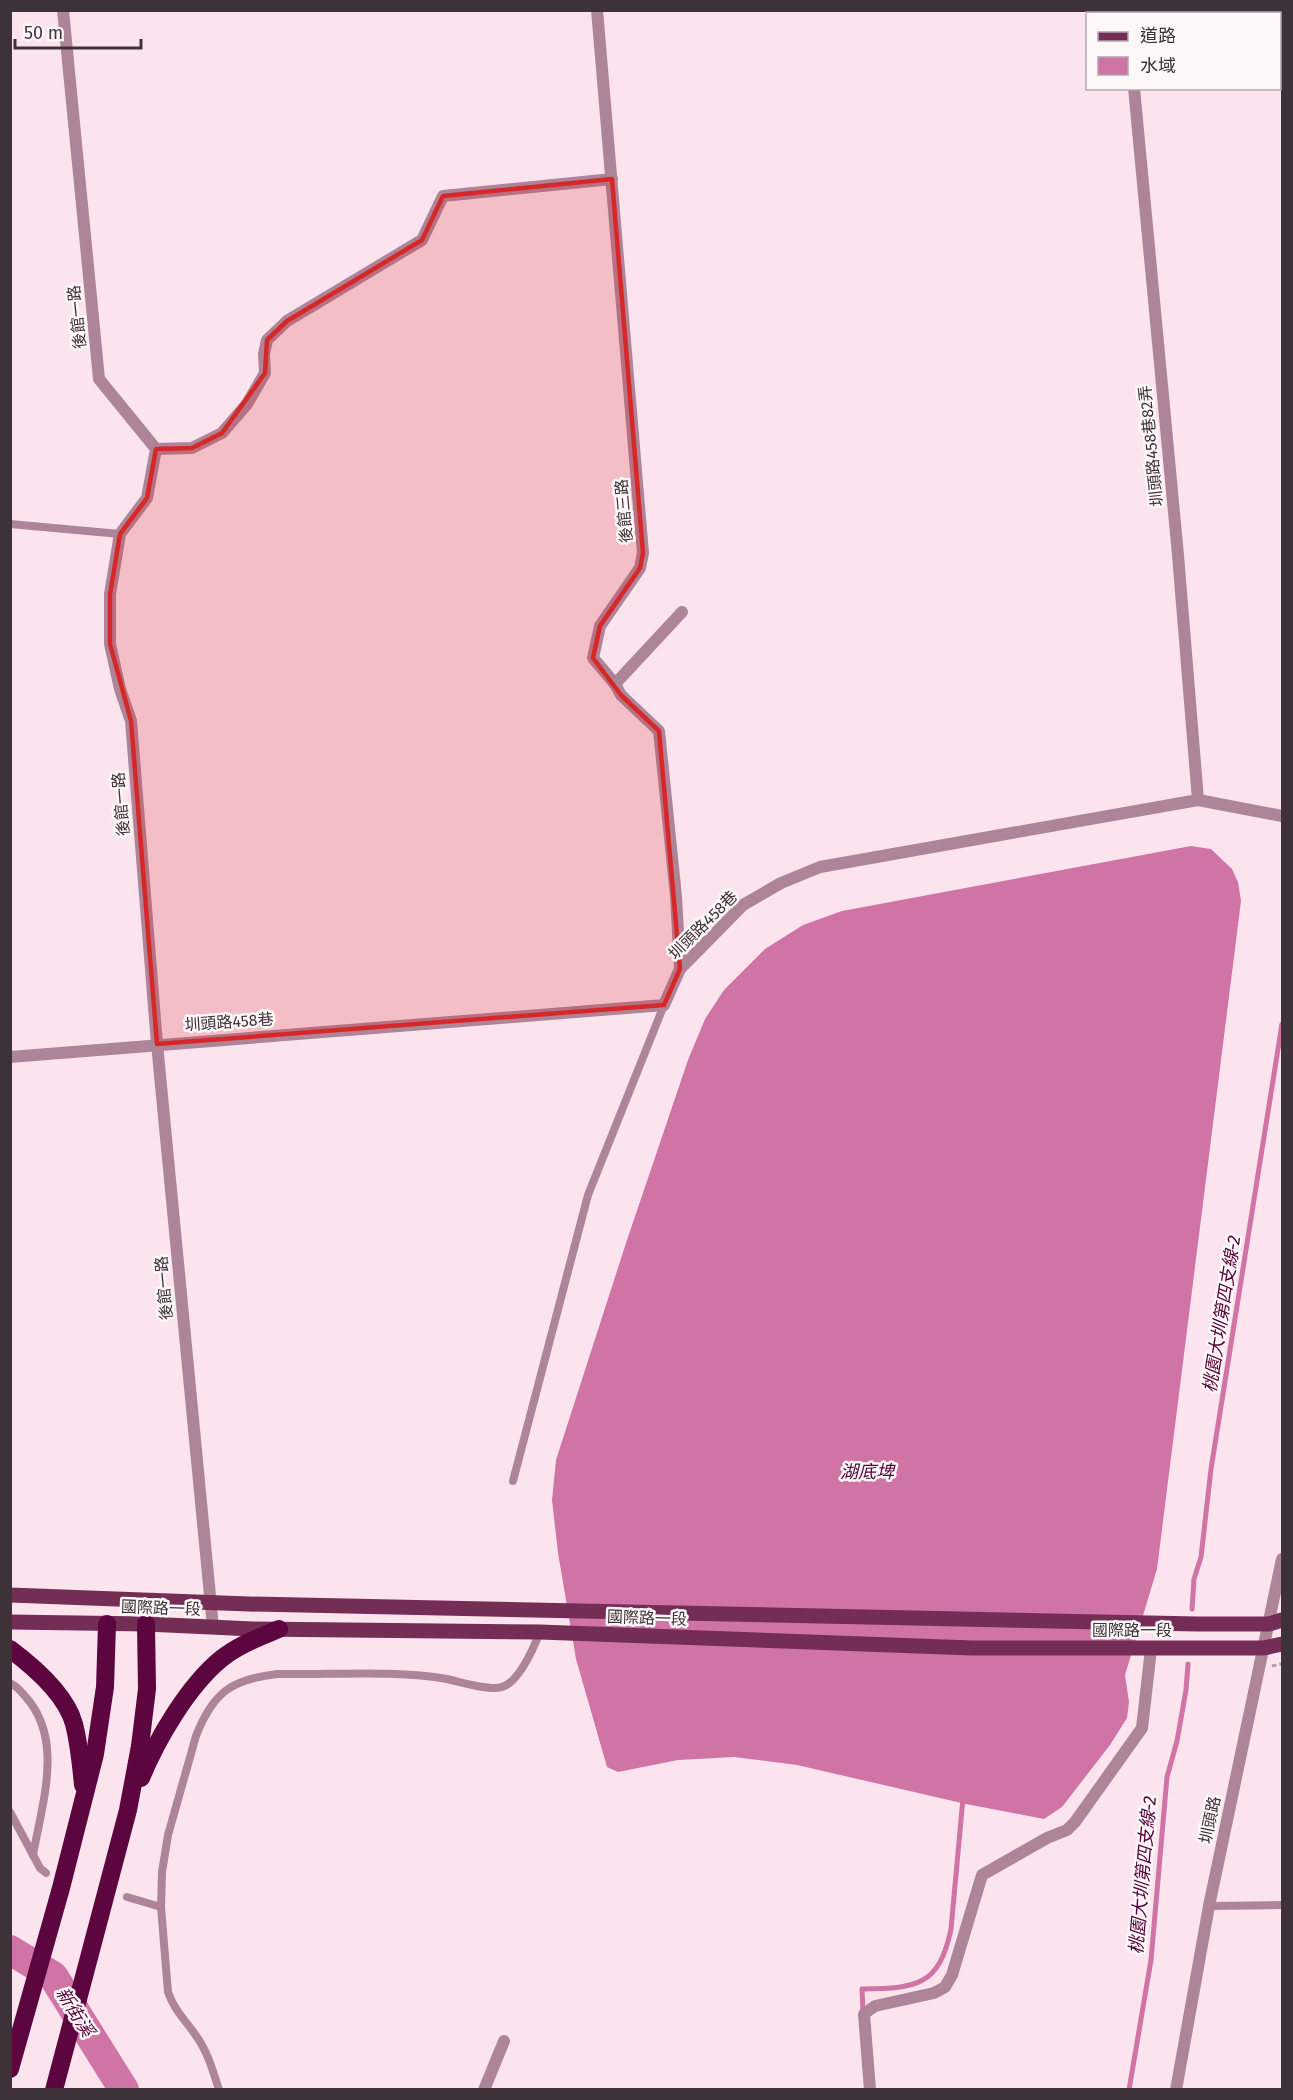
<svg xmlns="http://www.w3.org/2000/svg" width="1293" height="2100" font-family="'Fira Sans','Noto Sans TC',sans-serif">
<style>
.water{fill:#d074a6}
.lines{fill:none;stroke-linecap:round;stroke-linejoin:round}
.stream{stroke:#d074a6;stroke-width:5}
.river{stroke:#d074a6;stroke-width:30}
.path{stroke:#b09ea6;stroke-width:3;stroke-dasharray:4.5 3;stroke-linecap:butt}
.service{stroke:#ae8499;stroke-width:8}
.minor{stroke:#ae8499;stroke-width:12}
.tertiary{stroke:#ae8499;stroke-width:12}
.primary{stroke:#742e56;stroke-width:15}
.motorway{stroke:#5d053f;stroke-width:18}
.marked{fill:#d62828;fill-opacity:0.2;stroke:#d62828;stroke-width:4.5;stroke-linejoin:round}
.labels{text-anchor:middle;dominant-baseline:central;stroke-width:5;stroke-linejoin:round;paint-order:stroke}
.street-label{font-size:16px;fill:#3d3237;stroke:#fdf7f9}
.water-label{font-size:18px;font-style:italic;fill:#540038;stroke:#fdf7f9}
</style>
<rect width="100%" height="100%" fill="#fce4ef"/>
<path class="water" d="M1191,846L1211,849L1232,869L1238,882L1241,901L1157,1569L1125,1675L1129,1702L1127,1718L1110,1745L1062,1807L1044,1819L966,1804L797,1765L734,1757L678,1760L618,1772L607,1767L576,1659L558,1553L552,1500L556,1460L626,1243L688,1060L705,1019L724,990L765,949L803,925L842,911Z"/>
<g class="lines">
<g class="stream">
<path d="M1192,1609L1194,1579L1201,1557L1211,1469L1282,1024"/>
<path d="M863,2012L862,1989C914,1988 939,1988 951,1929L963,1798"/>
<path d="M1129,2090L1151,1960L1167,1777L1177,1741L1186,1690L1188,1664"/>
</g>
<path class="river" d="M10,1950L53,1976L124,2090"/>
<path class="path" d="M1272,1666L1282,1664"/>
<g class="service">
<path d="M10,524L120,534"/>
<path d="M513,1481L588,1195L664,1005"/>
<path d="M10,1683C16,1686 20,1690 24,1695C65,1738 42,1803 33,1855"/>
<path d="M10,1812L40,1868L46,1873"/>
<path d="M127,1897L161,1907"/>
<path d="M1209,1906L1282,1905"/>
<path d="M219,2090C213,2071 208,2053 197,2037C186,2021 174,2010 168,1992L161,1907L162,1872L168,1835L196,1736C213,1692 232,1679 278,1674C331,1675 396,1670 447,1679C461,1682 489,1691 502,1687C519,1682 534,1647 540,1632"/>
</g>
<g class="minor">
<path d="M63,10L99,379L156,449L147,498L120,534L110,594V644L120,689L131,721L157,1044L213,1627"/>
<path d="M597,10L643,553L640,568L600,626L593,658L615,684L621,695L659,731L676,896L680,969"/>
<path d="M1127,10V14"/>
<path d="M1134,88L1178,555L1198,800"/>
<path d="M156,449L192,448L222,433L247,404L265,373L264,354L267,340L287,321L422,240L443,196L612,179"/>
<path d="M615,684L682,612"/>
<path d="M10,1057L664,1005L680,969L743,905L781,883L820,867L1198,800L1282,816"/>
<path d="M484,2090L504,2041"/>
<path d="M870,2090L864,2014L875,2006L934,1993L945,1987L952,1975L982,1875L1047,1838L1067,1830L1075,1822L1142,1728L1151,1649"/>
</g>
<path class="tertiary" d="M1176,2090L1209,1906L1282,1559"/>
<g class="primary">
<path d="M10,1595L249,1604L1197,1624H1269L1282,1620"/>
<path d="M10,1622L146,1624L253,1629L540,1632L972,1648H1264L1282,1644"/>
</g>
<g class="motorway">
<path d="M10,1649C34,1667 66,1694 74,1724C79,1743 81,1764 83,1785"/>
<path d="M141,1778C157,1739 188,1686 221,1659C238,1645 260,1637 279,1629"/>
<path d="M10,2069L61,1888L95,1754L105,1687L107,1624"/>
<path d="M54,2090L128,1810L140,1746L147,1689L146,1624"/>
</g>
</g>
<path class="marked" d="M612,179L643,553L640,568L600,626L593,658L621,695L659,731L680,969L664,1005L157,1044L131,721L110,644V594L120,534L147,498L156,449L192,448L222,433L265,373L267,340L287,321L422,240L443,196Z"/>
<g class="labels">
<g class="street-label">
<text transform="translate(77 317) rotate(-96)">後館一路</text>
<text transform="translate(1151 446) rotate(-96)">圳頭路458巷82弄</text>
<text transform="translate(624 511) rotate(-95)">後館三路</text>
<text transform="translate(121 804) rotate(-95)">後館一路</text>
<text transform="translate(703 925) rotate(-45)">圳頭路458巷</text>
<text transform="translate(229 1022) rotate(-4)">圳頭路458巷</text>
<text transform="translate(164 1288) rotate(-95)">後館一路</text>
<text transform="translate(161 1608) rotate(2)">國際路一段</text>
<text transform="translate(647 1618) rotate(2)">國際路一段</text>
<text x="1132" y="1630">國際路一段</text>
<text transform="translate(1210 1820) rotate(-78)">圳頭路</text>
</g>
<g class="water-label">
<text transform="translate(1222 1314) rotate(-81)">桃園大圳第四支線-2</text>
<text x="867" y="1472">湖底埤</text>
<text transform="translate(1143 1875) rotate(-85)">桃園大圳第四支線-2</text>
<text transform="translate(75 2012) rotate(58)">新街溪</text>
</g>
</g>
<rect width="1293" height="2100" fill="none" stroke="#3d3237" stroke-width="24"/>
<rect x="1086" y="12" width="195" height="78" fill="#fdf7f9" stroke="#b0a8ab" stroke-width="1.5"/>
<rect x="1098" y="32" width="30" height="9" fill="#742e56" stroke="#b0a8ab" stroke-width="1.5"/>
<text x="1140" y="42" font-size="18" fill="#3d3237">道路</text>
<rect x="1098" y="57" width="30" height="18" fill="#d074a6" stroke="#b0a8ab" stroke-width="1.5"/>
<text x="1140" y="72" font-size="18" fill="#3d3237">水域</text>
<path d="M15 39v9h126v-9" fill="none" stroke="#3d3237" stroke-width="3"/>
<text x="24" y="39" font-size="18" fill="#3d3237" stroke="#fdf7f9" stroke-width="4.5" paint-order="stroke">50 m</text>
</svg>
